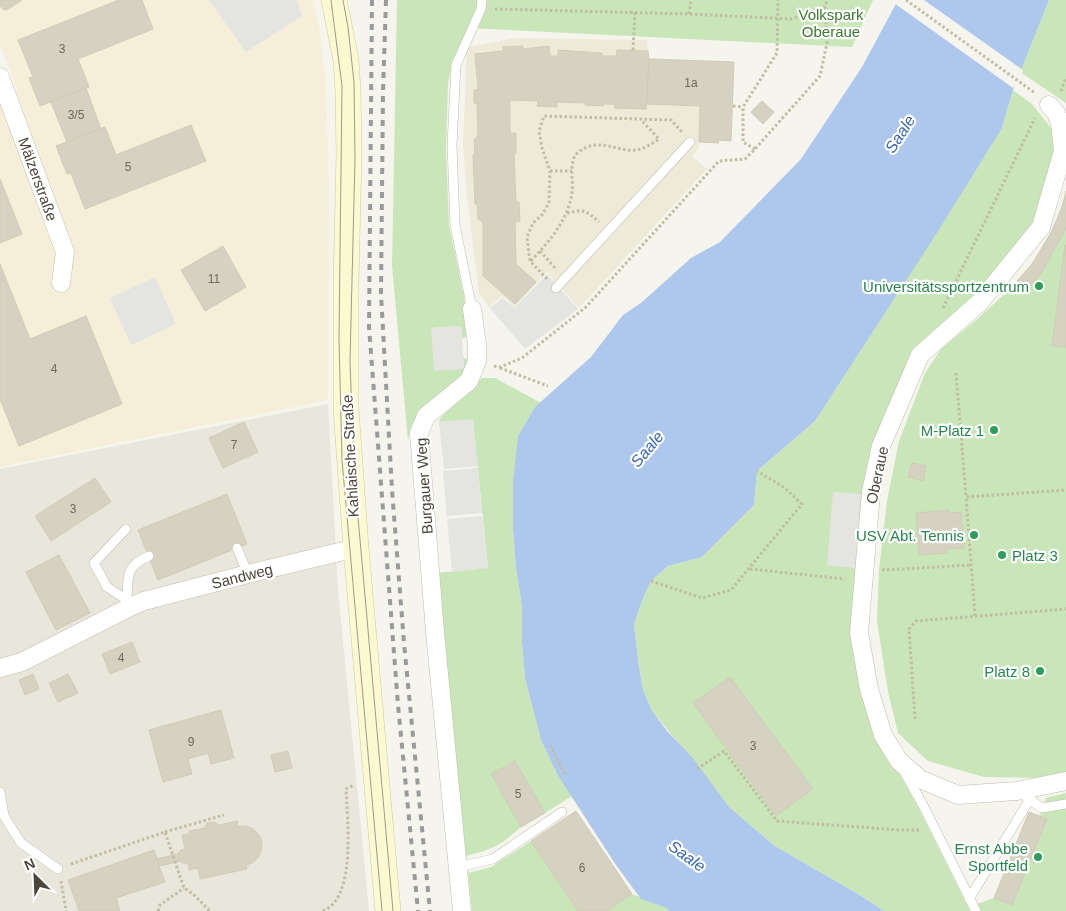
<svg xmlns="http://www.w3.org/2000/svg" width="1066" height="911" font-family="Helvetica,sans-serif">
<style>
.residential{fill:#e9e7db}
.commercial{fill:#f5efda}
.education{fill:#edebd8}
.green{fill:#c9e6b9}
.parking{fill:#e4e4e0}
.water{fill:#aec7ed}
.pier{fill:#f5f4ed}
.building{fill:#d6d2c2;stroke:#d1cbb6}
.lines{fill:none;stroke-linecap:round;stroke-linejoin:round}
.lane-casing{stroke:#c0beaf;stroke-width:10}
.street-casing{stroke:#c0beaf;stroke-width:19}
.secondary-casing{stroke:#cecb9d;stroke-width:26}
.path{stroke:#c1bca2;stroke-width:3;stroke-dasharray:2.5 2.5;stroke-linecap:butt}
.lane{stroke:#fff;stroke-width:9}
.street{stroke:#fff;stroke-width:18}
.secondary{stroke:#fbf9d0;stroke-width:25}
.tram{stroke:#9a9a9a;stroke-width:1}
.rail{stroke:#9a9a9a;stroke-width:4;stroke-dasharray:6 6;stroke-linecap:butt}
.leisure-dot{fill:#2e9e5b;stroke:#fff;stroke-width:2}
.labels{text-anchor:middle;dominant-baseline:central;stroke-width:4.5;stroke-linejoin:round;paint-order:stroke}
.number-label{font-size:12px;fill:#6d695c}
.park-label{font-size:15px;fill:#3e7930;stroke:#fff}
.street-label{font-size:15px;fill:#4a463a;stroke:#fff}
.leisure-label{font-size:15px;fill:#27864d;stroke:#fff;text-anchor:end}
.water-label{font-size:16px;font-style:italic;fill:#3967b0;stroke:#fff}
</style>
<rect width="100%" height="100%" fill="#f5f4ed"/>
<path class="residential" d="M328,404L338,590L369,911H0V469Z"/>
<path class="commercial" d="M0,0H312L319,24L326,90L329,183L328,400L0,467V99L18,91L0,44Z"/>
<path class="education" d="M517,38L647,40L649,59L700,106L699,148L692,156L707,169L579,308L547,272L515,307L502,296L489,307L479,293L467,197L463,147L467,47Z"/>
<g class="green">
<path d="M397,0H873L852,47L468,28L453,59L448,83L446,150L449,225L464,296L468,332L467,336L462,339L461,326L432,328L464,369L463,357L468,360V367L464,375L416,418L411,428L408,440L392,266Z"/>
<path d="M1049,0H1066V103L1020,72Z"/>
<path d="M1013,90L1032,104L1054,132L1056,149L1035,224L975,299L914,352L856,580L881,741L917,805L970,911H884L863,897L775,846L729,807L651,709L643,690L639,667L634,624L643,598L651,581L668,566L702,557L754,505L757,471L815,421L1002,128Z"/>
<path d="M1066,191V774L1047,778L984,777L928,761L898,733L888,692L877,621L879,570L887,501L899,441L925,373L941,349L976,320L1008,291L1032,264L1057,221Z"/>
<path d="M482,378H495L541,403L535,407L518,436L513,530L516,568L522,607V642L525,678L541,740L557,774L572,796L545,813L515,761L492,775L521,827C501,845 493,849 466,856L436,573L488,568L473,420L439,422L441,417Z"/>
<path d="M1066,793V911H981L977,904L994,898L1029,812L1040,816L1046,798Z"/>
<path d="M531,841L578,911H472L468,873L491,867Z"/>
<path d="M632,894L664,907L670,911H607Z"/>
</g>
<g class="parking">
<path d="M209,0H297L302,16L246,52Z"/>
<path d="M547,274L578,309L525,349L490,308L502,298L515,308Z"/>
<path d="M155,277L176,324L131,345L110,298Z"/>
<path d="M461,326L464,369L434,371L431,328Z"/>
<path d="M473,419L478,466L444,469L439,422Z"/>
<path d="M478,468L482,513L447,516L443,471Z"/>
<path d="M833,492L861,494L855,568L827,565Z"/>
<path d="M482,516L488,568L452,572L447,519Z"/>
</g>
<path class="water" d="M898,0H1049L1013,90L1002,128L940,228L815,421L757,471L754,505L702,557L668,566L651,581L643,598L634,624L639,667L643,690L651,709L667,731L692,757L729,807L775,846L863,897L884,911H670L664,907L641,899L616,865L557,774L541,740L525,678L522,642V607L516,568L513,530V481L518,436L535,407L591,357L623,315L641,303L691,258L720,242L801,159L862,67Z"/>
<path class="pier" d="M896,0H924L1023,70L1020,79L1013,88L894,3Z"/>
<g class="building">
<path d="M0,0H22L8,9L4,10L0,6Z"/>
<path d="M119,0H142L153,29L78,59L89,87L40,106L29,78L33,77L18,40Z"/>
<path d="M523,46V49L549,46L550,56H558V50L602,53V56H616L617,50L648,51L649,59L646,109L615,108L614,104H604L603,106L585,105V103L557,102V107L537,106L538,101L510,100V133H516V153L514,154L516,202H519L520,221L515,222L516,264L536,282L515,304L483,276V222L478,219L477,204H475L473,155L475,154L474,140L478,135L477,103H474V90L478,89L475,54L503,51V47Z"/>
<path d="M649,59L734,62L731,141L718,140L719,143L699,142L700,106L647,104Z"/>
<path d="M86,88L101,129L67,142L51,102Z"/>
<path d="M762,101L774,112L763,124L751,112Z"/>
<path d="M191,125L206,161L85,209L71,173L67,174L56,146L105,127L116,155Z"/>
<path d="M0,179L22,234L0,243Z"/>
<path d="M1066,191V228L1042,272L1028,289L1017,281L1032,264L1050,235L1063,205Z"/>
<path d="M1065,245L1066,246V347L1052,346Z"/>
<path d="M223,246L246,287L205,311L181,270Z"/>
<path d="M0,264L30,339L86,316L122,404L19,446L0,399Z"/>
<path d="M244,422L258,452L223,468L209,438Z"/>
<path d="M912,463L926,466L923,481L908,477Z"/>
<path d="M95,478L111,502L51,541L35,516Z"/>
<path d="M227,494L247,544L158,580L138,530Z"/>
<path d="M949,510L950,513L961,512L964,548L946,549L947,553L919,555L916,513Z"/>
<path d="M59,555L90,613L56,630L26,572Z"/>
<path d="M132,642L140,662L110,674L102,654Z"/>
<path d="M33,674L39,689L25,695L19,680Z"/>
<path d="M68,674L78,693L58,702L49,683Z"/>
<path d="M730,677L813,789L776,816L693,703Z"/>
<path d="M221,710L234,758L211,764L208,753L188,759L192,774L163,782L149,730Z"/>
<path d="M288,751L292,768L275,772L271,755Z"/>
<path d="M515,761L545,813L521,827L491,774Z"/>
<path d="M576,811L632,894L607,911H578L531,841Z"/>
<path d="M1029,812L1047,819L1012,905L994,898Z"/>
<path d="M237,821L238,826H246L253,829L259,835L262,842L261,851L258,858L252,863L246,865L247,869L200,879L198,868L189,870L188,863L185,864L180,861L159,866L165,882L116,898L120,911H79L68,880L154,850L157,859L178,854L181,850L185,849L182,835L190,834L189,831L205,828L207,823L214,822L219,825Z"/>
<path d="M178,854L180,861L159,866L157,859Z"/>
</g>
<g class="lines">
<g class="lane-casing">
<g id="lane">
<path d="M556,288L690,142"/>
<path d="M472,309L455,225L452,145L456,65L481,9L482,0"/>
<path d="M126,529L94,563L107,587L127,600L130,607"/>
<path d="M237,548L248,574"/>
<path d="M127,600C128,577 125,566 149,556"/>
<path d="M905,773L923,805L976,911"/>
<path d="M0,792L4,816L21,843L58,869"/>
<path d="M1026,797L1042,808L1066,804"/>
<path d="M458,867L493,859L562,812"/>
<path d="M969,899L1030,799L1033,788"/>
</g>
</g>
<g class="street-casing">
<g id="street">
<path d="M0,77L65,252L61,283"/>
<path d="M1049,105L1056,113L1060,123L1063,151L1041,227L980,302L920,355L881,446L871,492L859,633L869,689L883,735L899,761L920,779L958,795L1017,791L1066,781"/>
<path d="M0,668L22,662L130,607L144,601L248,574L356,548"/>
<path d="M462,911L435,632L419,433L426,416L469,381L477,361V344L472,309"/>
</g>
</g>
<g class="secondary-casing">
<path id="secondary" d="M334,0L346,60L348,91L349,153L346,284V409L356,548L388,911"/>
</g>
<g class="path">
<path d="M906,0L1035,93"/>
<path d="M495,9L689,14L791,19L825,7"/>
<path d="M689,14L691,0"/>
<path d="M633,50L635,12"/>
<path d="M1061,91L1066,77"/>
<path d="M733,106L743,107"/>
<path d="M755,149L743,142V107L777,53L778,0"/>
<path d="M550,171H572"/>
<path d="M567,213C584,209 586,210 599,222"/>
<path d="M540,251L556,269"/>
<path d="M531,261C550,240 567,222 572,193C574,180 567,159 580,151C597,139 611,148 628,150C640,152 650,145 659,139L641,120"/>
<path d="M547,279L530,261L527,237L533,223L543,214L549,202L550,171L542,148L539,131L544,116L671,120L682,132"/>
<path d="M943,308L1035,118"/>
<path d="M494,366L500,367L522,358L586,307L719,161L745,159L755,149L820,76L827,43L825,7L827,0"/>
<path d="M500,368L548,386"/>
<path d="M956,373L966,497"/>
<path d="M750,569L845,579"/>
<path d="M882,570L971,565"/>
<path d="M651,581L702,598L731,590L802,504L785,488L757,471"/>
<path d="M975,616L966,497L1066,490"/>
<path d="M915,719L909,629L916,621L1066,609"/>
<path d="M550,745L565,774"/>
<path d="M697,769L724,751L777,821L900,830H920"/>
<path d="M165,832L224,815"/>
<path d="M71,864L165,832L184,888L193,894L210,911"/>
<path d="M61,881L66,911"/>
<path d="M158,911L160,905L184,888"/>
<path d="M323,911C357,897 347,819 346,789L354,785"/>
</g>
<use href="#lane" class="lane"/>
<use href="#street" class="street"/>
<use href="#secondary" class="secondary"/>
<g class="tram">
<path d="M331,0L342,86L339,339L342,460L382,911"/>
<path d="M343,0L348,27L354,82L355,159L350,361L354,472L393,911"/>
</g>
<g class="rail">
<path d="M372,0L369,327L398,705L418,911"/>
<path d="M386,0L383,91L381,294L392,490L404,643L430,911"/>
</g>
</g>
<g class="leisure-dot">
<circle cx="1039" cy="286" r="5"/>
<circle cx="994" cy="430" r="5"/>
<circle cx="974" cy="535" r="5"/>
<circle cx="1002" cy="555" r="5"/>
<circle cx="1040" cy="671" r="5"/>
<circle cx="1038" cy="857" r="5"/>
</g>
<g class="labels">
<g class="number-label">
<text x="62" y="49">3</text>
<text x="691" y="83">1a</text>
<text x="76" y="115">3/5</text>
<text x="128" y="167">5</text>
<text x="214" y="279">11</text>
<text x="54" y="369">4</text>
<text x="234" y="445">7</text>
<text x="73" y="509">3</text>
<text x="121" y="658">4</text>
<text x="191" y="742">9</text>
<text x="753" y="746">3</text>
<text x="518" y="794">5</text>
<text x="582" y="868">6</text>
</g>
<g class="park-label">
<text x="831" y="14">Volkspark<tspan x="831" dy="17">Oberaue</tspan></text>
</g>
<g class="street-label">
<text transform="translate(38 179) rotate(70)">Mälzerstraße</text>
<text transform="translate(350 456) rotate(-93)">Kahlaische Straße</text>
<text transform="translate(877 475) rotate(-78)">Oberaue</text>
<text transform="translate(424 486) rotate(-94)">Burgauer Weg</text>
<text transform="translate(242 576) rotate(-14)">Sandweg</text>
</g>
<g class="leisure-label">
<text x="1029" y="286">Universitätssportzentrum</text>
<text x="984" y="430">M-Platz 1</text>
<text x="964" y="535">USV Abt. Tennis</text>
<text x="1012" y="555" text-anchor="start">Platz 3</text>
<text x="1030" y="671">Platz 8</text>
<text x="1028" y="848">Ernst Abbe<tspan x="1028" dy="17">Sportfeld</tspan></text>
</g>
<g class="water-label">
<text transform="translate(900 134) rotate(-57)">Saale</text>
<text transform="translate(647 449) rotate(-50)">Saale</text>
<text transform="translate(687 856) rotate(36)">Saale</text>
</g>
</g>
<g transform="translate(35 876) rotate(336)" stroke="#ffffff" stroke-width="4" paint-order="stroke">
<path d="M0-4L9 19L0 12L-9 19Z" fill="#4a463a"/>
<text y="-8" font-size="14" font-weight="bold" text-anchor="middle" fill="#4a463a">N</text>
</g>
</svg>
